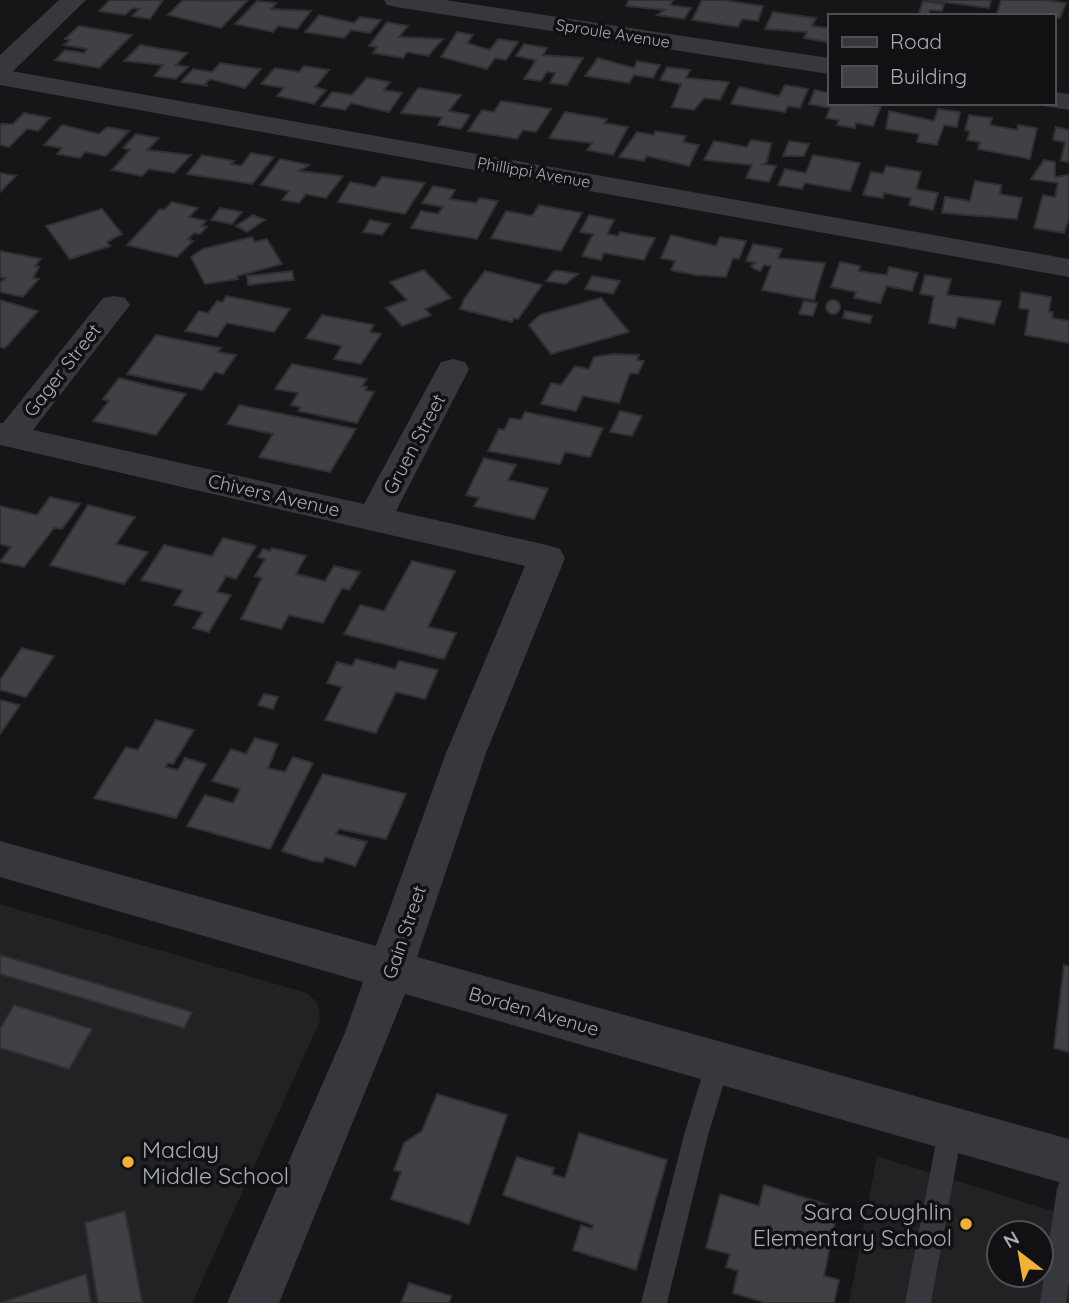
<svg xmlns="http://www.w3.org/2000/svg" width="1069" height="1303" font-family="Quicksand,sans-serif">
<style>
.built{fill:#222225;fill-rule:evenodd}
.building{fill:#404145;stroke:#303034;stroke-width:2}
.lines{fill:none;stroke-linecap:round;stroke-linejoin:round}
.service{fill:#37383d;fill-rule:evenodd}
.minor{fill:#37383d;fill-rule:evenodd}
.tertiary{fill:#37383d;fill-rule:evenodd}
.poi-dot{fill:#f2b134;stroke:#111113;stroke-width:2.5}
.labels{text-anchor:middle;dominant-baseline:central;stroke-width:7;stroke-linejoin:round;paint-order:stroke}
.far-street-label{font-size:16px;fill:#a8adb8;stroke:#111113}
.street-label{font-size:19px;fill:#a8adb8;stroke:#111113}
.near-poi-label{font-size:23px;fill:#a8adb8;stroke:#111113;text-anchor:start}
</style>
<rect width="100%" height="100%" fill="#161618"/>
<g class="built">
<path d="M0,904L307,993L318,1003L320,1021L192,1303H0Z"/>
<path d="M877,1156L1069,1216V1303H849ZM999,1233H1041V1275H999Z"/>
</g>
<g class="building">
<path d="M110,0H163L150,19L132,16L139,9L133,8L125,15L99,11Z"/>
<path d="M183,0L222,1L248,0L221,28L168,15Z"/>
<path d="M629,0H673L670,5L691,8L684,19L657,15L665,10L626,6Z"/>
<path d="M702,0H722L763,6L758,21L742,19L738,27L692,20Z"/>
<path d="M927,0H991L989,8Z"/>
<path d="M1001,0H1045L1066,3L1060,18L1036,14L992,16L997,14Z"/>
<path d="M257,1L276,3L271,9L311,11L297,29L278,26L273,32L235,24Z"/>
<path d="M923,1L944,4L942,11L930,10L928,15L919,13Z"/>
<path d="M773,12L816,18L812,26L829,28L827,42L804,38L807,32L765,29Z"/>
<path d="M319,15L354,23L360,17L381,20L370,33L351,30L344,38L305,32Z"/>
<path d="M387,22L408,26L399,37L443,39L428,56L407,52L403,58L373,53L377,47L369,46Z"/>
<path d="M79,26L132,35L99,68L55,60L65,50L84,53L87,49L64,45L70,40L65,39Z"/>
<path d="M457,32L473,35L467,43L490,50L498,39L518,42L506,60L495,58L487,69L441,57Z"/>
<path d="M524,44L547,48L543,55L583,58L567,85L550,83L555,73L547,72L541,81L524,79L536,60L516,56Z"/>
<path d="M140,45L187,53L176,65L188,67L176,79L154,76L163,65L124,61Z"/>
<path d="M598,58L634,68L637,61L660,65L653,78L634,75L629,83L585,76Z"/>
<path d="M220,63L261,69L245,88L210,79L205,84L208,86L181,82L193,69L212,72Z"/>
<path d="M304,66L329,70L315,87L326,90L314,104L277,96L284,88L261,84L275,68L299,72Z"/>
<path d="M667,67L690,70L686,78L729,82L720,100L704,98L694,110L672,107L681,84L660,80Z"/>
<path d="M367,78L390,82L384,90L402,93L389,112L351,103L345,110L321,106L332,92L352,95Z"/>
<path d="M785,85L808,89L800,108L788,106L785,112L731,104L739,87L779,96Z"/>
<path d="M418,88L461,95L449,111L470,115L461,129L438,125L442,117L401,113Z"/>
<path d="M815,90L829,93V103L881,106L873,126L856,123L855,128L837,125L839,120L826,118L830,108L809,104Z"/>
<path d="M501,101L527,105L551,109L536,132L523,130L517,139L468,131L482,110L494,112Z"/>
<path d="M938,109L960,112L957,127L944,125L937,145L917,142L919,134L886,129L889,111L934,121Z"/>
<path d="M565,112L607,119L604,123L628,127L613,155L587,150L592,143L549,138Z"/>
<path d="M24,113L50,118L38,131L27,129L9,147L0,145V124H13Z"/>
<path d="M969,115L992,118L990,125L1017,130L1018,125L1037,128L1030,159L978,149L980,142L967,140L970,131L965,130Z"/>
<path d="M62,125L99,134L107,127L129,131L106,156L85,152L80,158L57,154L62,148L44,145Z"/>
<path d="M1056,127L1069,130V162L1061,161L1065,142L1053,140Z"/>
<path d="M655,131L686,136L683,142L699,145L689,166L647,156L644,161L619,157L637,132L654,135Z"/>
<path d="M136,134L159,138L147,150L191,155L174,173L149,169L142,176L112,170L130,150L123,148Z"/>
<path d="M751,140L771,143L767,162L763,164L776,166L769,182L746,178L752,165L704,160L714,141L747,147Z"/>
<path d="M789,141L809,144L804,156H783Z"/>
<path d="M251,153L274,157L252,184L187,174L202,155L234,161L231,164L241,166Z"/>
<path d="M813,155L860,163L850,191L805,183L802,189L778,185L785,169L806,173Z"/>
<path d="M280,159L309,165L299,171L343,176L326,198L306,194L299,203L282,200L289,191L261,185Z"/>
<path d="M1044,160L1055,162V177L1069,175V218L1064,233L1034,228L1043,195L1055,197L1058,183L1031,179Z"/>
<path d="M886,166L921,172L916,189L938,193L933,210L909,205L911,198L884,193L883,198L863,195L871,172L883,174Z"/>
<path d="M0,173L16,176L0,192Z"/>
<path d="M382,177L425,183L405,214L338,202L350,182L375,187Z"/>
<path d="M975,181L1001,185L1000,194L1022,198L1017,219L942,213L945,197L970,201Z"/>
<path d="M433,186L455,190L450,199L476,203L479,198L498,201L477,239L411,228L421,211L438,214L443,207L422,203Z"/>
<path d="M172,202L198,208L189,217L206,221L201,226L207,227L200,234L194,233L188,239L193,241L177,257L127,245L160,209L164,210Z"/>
<path d="M539,205L582,213L561,251L491,238L506,211L532,216Z"/>
<path d="M220,208L242,212L232,224L211,220Z"/>
<path d="M102,209L122,234L107,242L110,246L70,259L46,226Z"/>
<path d="M253,215L265,220L247,232L236,226Z"/>
<path d="M589,215L614,220L607,234L618,236L620,232L655,238L644,260L604,253L601,260L582,256L593,234L580,232Z"/>
<path d="M370,220L390,224L382,235L363,232Z"/>
<path d="M671,235L716,246L720,237L746,241L739,259L733,258L726,277L695,275L671,270L675,261L661,258Z"/>
<path d="M252,237L255,242L267,239L282,264L237,276L238,279L205,284L191,257L203,249Z"/>
<path d="M753,244L782,249L778,258L825,263L814,300L762,290L771,266L764,265L760,271L754,269L751,266L756,263L746,261Z"/>
<path d="M0,251L41,259L35,266L39,267L33,278L39,279L23,297L0,292V283L5,278L0,277Z"/>
<path d="M840,262L860,266L859,271L871,273L887,275L889,267L918,273L912,291L887,286L880,303L854,298L856,292L831,287Z"/>
<path d="M424,270L451,298L425,309L431,315L402,326L386,308L407,300L390,282Z"/>
<path d="M292,271L294,280L248,285L247,276Z"/>
<path d="M485,271L542,285L518,319L514,318L512,322L460,309L464,299Z"/>
<path d="M554,271H560L578,274L566,284L546,281Z"/>
<path d="M925,275L951,279L947,295L1001,301L994,324L958,317L955,328L929,323L934,296L920,294Z"/>
<path d="M592,276L620,281L613,294L585,289Z"/>
<path d="M1021,292L1051,297L1049,312H1053L1052,318L1069,321V343L1025,335L1029,310L1019,308Z"/>
<path d="M226,296L290,309L274,332L227,323L217,337L185,331L199,311L208,313L217,301L223,302Z"/>
<path d="M601,298L629,332L551,354L529,325L540,315Z"/>
<path d="M0,300L38,311L5,348L0,347Z"/>
<circle cx="833" cy="307" r="7"/>
<path d="M804,301L817,303L813,316L799,314Z"/>
<path d="M845,311L872,316L870,323L843,318Z"/>
<path d="M322,315L374,325L370,332L381,334L361,364L334,359L342,346L306,338Z"/>
<path d="M156,335L221,348L218,352L236,355L223,374L215,372L202,390L127,374Z"/>
<path d="M614,354L639,355L637,360L644,361L638,374L630,373L619,403L583,396L576,411L541,404L551,383L561,385L575,366L589,369L594,357Z"/>
<path d="M292,364L367,379L362,386L367,387L365,390L374,392L357,423L298,411L300,407L291,405L298,393L275,389Z"/>
<path d="M119,378L151,386L186,394L156,435L93,421L109,401L103,399Z"/>
<path d="M239,405L356,429L330,472L259,457L273,434L227,424Z"/>
<path d="M620,411L642,416L632,436L610,432Z"/>
<path d="M525,412L603,428L590,457L565,452L560,464L488,451L499,429L504,430L510,418L521,420Z"/>
<path d="M484,458L516,465L508,480L548,489L534,519L474,506L479,498L466,495Z"/>
<path d="M50,497L80,504L62,529L54,528L24,567L0,562L11,547L0,544V506L37,515Z"/>
<path d="M88,505L135,517L116,544L148,552L124,584L50,565Z"/>
<path d="M223,538L256,546L236,579L226,576L217,592L231,595L209,632L193,628L203,612L174,605L183,590L141,580L164,545L212,556Z"/>
<path d="M272,548L306,556L296,574L325,581L334,566L360,572L349,590L342,588L323,623L289,615L281,629L241,619L262,578L255,576L265,559L258,557L263,549L270,551Z"/>
<path d="M412,561L455,571L428,627L456,633L444,659L344,634L360,605L384,611Z"/>
<path d="M22,648L54,656L26,697L0,690V680Z"/>
<path d="M356,659L395,669L399,661L438,670L425,699L396,692L376,733L325,720L342,687L327,683L337,662L352,666Z"/>
<path d="M264,694L278,697L273,709L258,705Z"/>
<path d="M0,700L20,705L0,734Z"/>
<path d="M156,720L194,730L173,764L168,763L166,767L178,770L185,758L206,764L176,818L94,798L126,747L138,750Z"/>
<path d="M255,738L278,744L268,768L285,772L293,757L313,763L270,849L187,826L205,795L233,803L240,789L212,781L231,749L246,754Z"/>
<path d="M323,774L406,794L386,839L339,829L336,834L367,842L355,866L325,857L323,862L313,861L282,851Z"/>
<path d="M0,955L192,1012L184,1028L0,974Z"/>
<path d="M1064,965L1069,967V1052L1054,1048Z"/>
<path d="M14,1005L92,1029L69,1069L0,1048V1029Z"/>
<path d="M437,1094L507,1115L469,1224L391,1199L401,1172L394,1170L404,1143L422,1131Z"/>
<path d="M579,1133L667,1160L636,1270L573,1250L581,1225L592,1229L593,1225L503,1195L517,1157L554,1168L552,1174L565,1178Z"/>
<path d="M764,1185L838,1208L824,1276L839,1280L834,1303H766L733,1293L738,1271L726,1267L730,1254L706,1248L720,1194L759,1206Z"/>
<path d="M125,1211L142,1302L145,1303H98L85,1223Z"/>
<path d="M86,1274L91,1303H0Z"/>
<path d="M409,1283L451,1296L449,1303H401Z"/>
</g>
<g class="lines">
<g class="service">
<path d="M718,1052L726,1055L730,1063L708,1135L667,1303H641L684,1135L706,1063L710,1055Z"/>
<path d="M951,1116L960,1119L963,1127L931,1303H905L939,1127L942,1119Z"/>
<path d="M1069,1177V1281L1066,1303H1040L1057,1189L1060,1181Z"/>
</g>
<g class="minor">
<path d="M384,0H445L829,58V74L396,7L387,5Z"/>
<path d="M0,69L1069,259V277L0,85Z"/>
<path d="M1053,92L1069,94V110L1043,106L1042,103H1053Z"/>
<path d="M114,296L125,298L130,305L33,430L364,504L437,369L441,362L453,359L465,362L469,369L396,511L547,545L560,549L565,558L486,753L417,957L1069,1139V1185L405,994L279,1303H227L346,1030L363,982L0,877V841L376,946L446,753L525,566L0,445V423H3L103,298Z"/>
</g>
<path class="tertiary" d="M59,0H86L9,75L0,77V55Z"/>
</g>
<g class="poi-dot">
<circle cx="128" cy="1162" r="7"/>
<circle cx="966" cy="1224" r="7"/>
</g>
<g class="labels">
<g class="far-street-label">
<text transform="translate(613 33) rotate(9)">Sproule Avenue</text>
<text transform="translate(534 172) rotate(10)">Phillippi Avenue</text>
</g>
<g class="street-label">
<text transform="translate(62 370) rotate(-52)">Gager Street</text>
<text transform="translate(414 444) rotate(-62)">Gruen Street</text>
<text transform="translate(274 495) rotate(13)">Chivers Avenue</text>
<text transform="translate(404 932) rotate(-71)">Gain Street</text>
<text transform="translate(534 1011) rotate(16)">Borden Avenue</text>
</g>
<g class="near-poi-label">
<text x="142" y="1149">Maclay<tspan x="142" dy="26">Middle School</tspan></text>
<text x="952" y="1211" text-anchor="end">Sara Coughlin<tspan x="952" dy="26">Elementary School</tspan></text>
</g>
</g>
<rect x="828" y="14" width="228" height="91" fill="#111113" stroke="#4d4f55" stroke-width="2"/>
<rect x="842" y="37" width="35" height="10" fill="#37383d" stroke="#4d4f55" stroke-width="2"/>
<text x="890" y="49" font-size="21" fill="#a8adb8">Road</text>
<rect x="842" y="66" width="35" height="21" fill="#404145" stroke="#4d4f55" stroke-width="2"/>
<text x="890" y="84" font-size="21" fill="#a8adb8">Building</text>
<g transform="translate(1020 1254) rotate(329)"><circle r="33" fill="#111113" stroke="#4d4f55" stroke-width="2"/>
<path d="M0-5L12 26L0 18L-12 26Z" fill="#f2b134"/>
<text y="-10" font-size="19" font-weight="bold" text-anchor="middle" fill="#a8adb8">N</text>
</g>
</svg>
